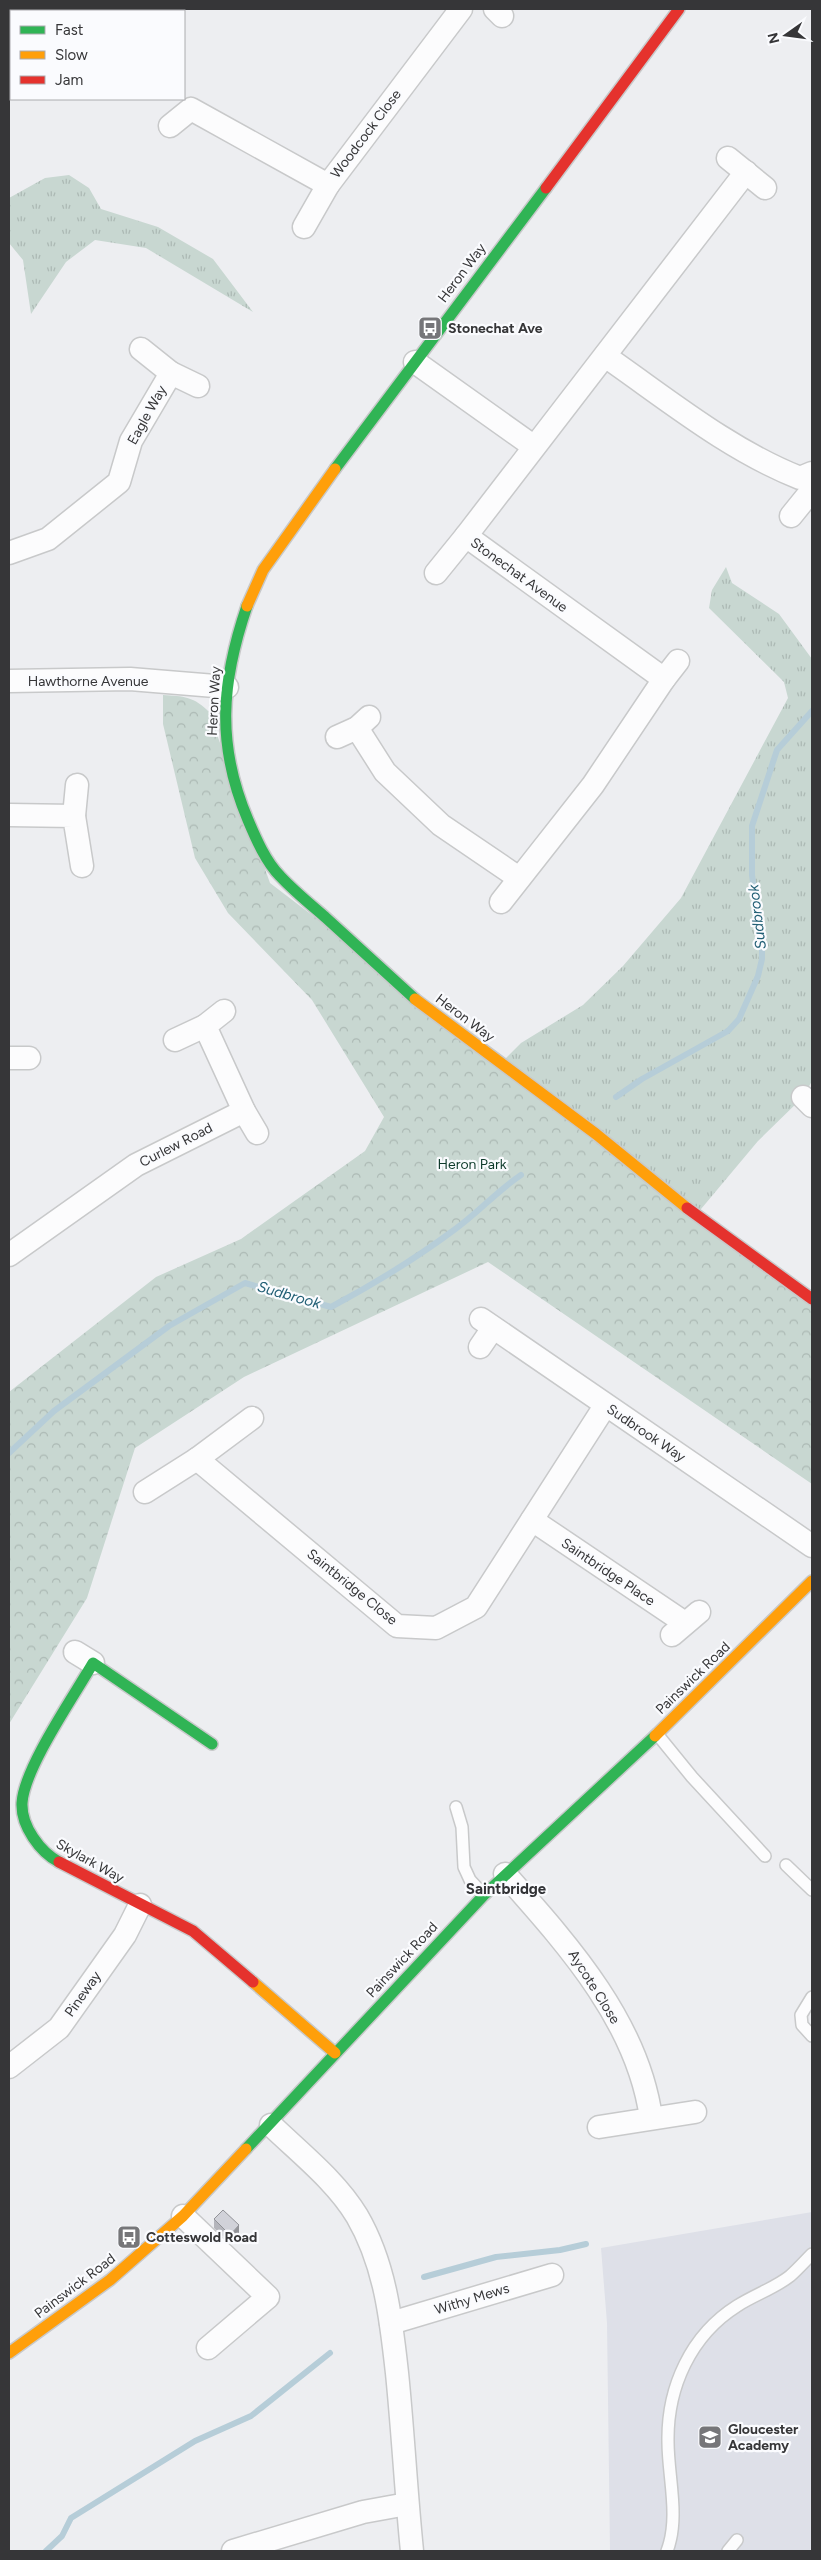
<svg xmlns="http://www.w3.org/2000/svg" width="821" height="2560" font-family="Figtree,sans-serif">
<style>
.built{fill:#dee0e8}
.grass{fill:url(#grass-tufts)}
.park{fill:url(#park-crowns)}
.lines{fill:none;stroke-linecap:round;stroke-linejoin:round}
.stream{stroke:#b6cdd8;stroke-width:6}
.lane-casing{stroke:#c8c9ca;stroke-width:14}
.street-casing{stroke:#c8c9ca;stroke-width:25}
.fast-casing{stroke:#c8c9ca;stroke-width:14}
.slow-casing{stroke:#c8c9ca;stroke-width:14}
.jam-casing{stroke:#c8c9ca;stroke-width:14}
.lane{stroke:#fcfcfd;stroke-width:11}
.street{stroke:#fcfcfd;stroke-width:22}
.fast{stroke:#30b455;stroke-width:11}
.slow{stroke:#ff9f0a;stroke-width:11}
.jam{stroke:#e5322d;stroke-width:11}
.wall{fill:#b4b5bb}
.shaded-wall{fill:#929398}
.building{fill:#d1d2d9;stroke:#929398}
.labels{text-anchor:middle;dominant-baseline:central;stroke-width:4.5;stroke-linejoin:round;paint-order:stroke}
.street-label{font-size:14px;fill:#363638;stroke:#fafbfe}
.poi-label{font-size:14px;font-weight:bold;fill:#363638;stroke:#fafbfe;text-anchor:start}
.park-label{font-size:14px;fill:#0d3a2a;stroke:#fafbfe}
.water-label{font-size:15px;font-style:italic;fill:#225f75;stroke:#fafbfe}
.neighbourhood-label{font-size:15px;font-weight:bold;fill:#313235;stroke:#fafbfe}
</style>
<defs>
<pattern id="grass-tufts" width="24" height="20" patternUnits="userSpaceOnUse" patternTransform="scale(1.25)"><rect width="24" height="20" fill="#c8d7d1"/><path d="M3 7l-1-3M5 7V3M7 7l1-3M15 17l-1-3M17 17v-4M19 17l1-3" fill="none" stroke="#acb9b4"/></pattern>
<pattern id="park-crowns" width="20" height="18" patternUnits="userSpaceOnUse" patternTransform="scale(1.25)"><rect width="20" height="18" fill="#c8d7d1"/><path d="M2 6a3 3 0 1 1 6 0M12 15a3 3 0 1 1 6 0" fill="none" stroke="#acb9b4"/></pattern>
</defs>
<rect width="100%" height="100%" fill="#edeef1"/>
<path class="built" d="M812,2212V2551H610L607,2323L601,2248Z"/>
<g class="grass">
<path d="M69,175L89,188L101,209L158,227L213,259L253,312L146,248L95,240L66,262L31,314L23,260L9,243V198L45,178Z"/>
<path d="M726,567L732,583L779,614L812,659V1081L803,1097L758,1141L696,1215L501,1063L521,1043L583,1005L623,966L681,898L788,698L784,682L709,608L712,590Z"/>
</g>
<path class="park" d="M163,695C183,696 195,697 209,712L270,883L812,1297V1484L488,1262L244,1377L135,1448L87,1598L9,1724V1392L156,1277L241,1239L365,1151L384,1117L312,1000L228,913L195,858L163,724Z"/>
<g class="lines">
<g class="stream">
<path d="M616,1097L642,1079L728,1031L739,1019L758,976L762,959V944L752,875V826L777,750L812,711"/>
<path d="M9,1453L54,1411L169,1326L245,1283L331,1307C374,1284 415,1259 454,1230C478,1213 497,1191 521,1175"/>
<path d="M424,2277L496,2257L560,2250L586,2244"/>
<path d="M46,2551L62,2536L71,2518L195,2441L251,2416L330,2353"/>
</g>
<g class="lane-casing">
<g id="lane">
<path d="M657,1734L692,1777L765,1856"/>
<path d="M456,1807L462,1827L464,1867L470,1880L484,1895"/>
<path d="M786,1865L812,1890"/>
<path d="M812,1997L801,2015L802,2025L812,2036"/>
<path d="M667,2551C680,2517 668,2477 668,2442C667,2387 691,2335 737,2306C754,2295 775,2288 790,2276C798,2269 805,2261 812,2254"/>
<path d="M728,2551L737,2540"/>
</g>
</g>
<g class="street-casing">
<g id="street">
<path d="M495,9L502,16"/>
<path d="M9,27L11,22"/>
<path d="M170,126L191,109L328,185L461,9"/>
<path d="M728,158L765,188"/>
<path d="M304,227L328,185"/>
<path d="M605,356C667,399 729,450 800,478L812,473"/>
<path d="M415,362L533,446"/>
<path d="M171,373L198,386"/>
<path d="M791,516L812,490"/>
<path d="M9,553L48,539L119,482L131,441L171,373L141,349"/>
<path d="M436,573L466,536"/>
<path d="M664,679L466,536L746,172"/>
<path d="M9,681L130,679L227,687"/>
<path d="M357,728L385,772L441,825L519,878"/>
<path d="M337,737L357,728L369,717"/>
<path d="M9,815L74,816L82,866"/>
<path d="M74,816L77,785"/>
<path d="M501,902L593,785L664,679L678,661"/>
<path d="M175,1040L205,1026"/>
<path d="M9,1058H29"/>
<path d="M803,1097L812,1106"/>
<path d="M244,1111L257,1133"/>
<path d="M9,1255L136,1165L244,1111L205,1026L224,1011"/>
<path d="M481,1319L812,1546"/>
<path d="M480,1347L493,1328"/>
<path d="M197,1459L397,1626L436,1628L476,1607L605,1406"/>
<path d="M145,1492L197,1459L252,1418"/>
<path d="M532,1520L685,1623"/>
<path d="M672,1635L699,1612"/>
<path d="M75,1652L93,1663"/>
<path d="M505,1874C567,1944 638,2022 651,2118"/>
<path d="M9,2067L59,2028L125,1935L140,1905"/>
<path d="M271,2125C300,2153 336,2181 357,2216C385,2264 391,2318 397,2373C403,2432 406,2492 412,2551"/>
<path d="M599,2127L695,2112"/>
<path d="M183,2216L268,2297L208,2348"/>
<path d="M391,2323L552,2275"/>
<path d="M233,2551L363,2512L407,2504"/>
</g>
</g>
<g class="fast-casing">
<g id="fast">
<path d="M335,469L546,188"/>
<path d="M247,606C221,682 216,745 248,820C256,839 266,862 280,876C294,891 310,904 325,917C355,944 385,972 415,999"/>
<path d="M59,1862C40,1852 21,1826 22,1803C24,1768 74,1696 93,1663L212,1744"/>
<path d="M246,2149L484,1895L655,1736"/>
</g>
</g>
<g class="slow-casing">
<g id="slow">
<path d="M247,606L263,570L335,469"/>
<path d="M415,999L596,1134L687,1208"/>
<path d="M655,1736L812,1581"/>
<path d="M253,1982L335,2053"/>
<path d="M9,2353L110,2280L183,2216L246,2149"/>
</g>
</g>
<g class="jam-casing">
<g id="jam">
<path d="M546,188L679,9"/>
<path d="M687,1208L812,1299"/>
<path d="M59,1862L193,1931L253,1982"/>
</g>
</g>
<use href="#lane" class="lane"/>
<use href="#street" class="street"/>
<use href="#fast" class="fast"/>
<use href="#slow" class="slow"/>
<use href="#jam" class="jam"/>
</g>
<path class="wall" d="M214,2219L239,2233L230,2243L214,2228Z"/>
<path class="shaded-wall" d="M239,2225V2233L230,2243V2235Z"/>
<path class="building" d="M223,2210L239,2225L230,2235L214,2219Z"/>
<defs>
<g id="bus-square" transform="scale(1.25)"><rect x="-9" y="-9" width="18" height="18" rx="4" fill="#767679" stroke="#fafbfe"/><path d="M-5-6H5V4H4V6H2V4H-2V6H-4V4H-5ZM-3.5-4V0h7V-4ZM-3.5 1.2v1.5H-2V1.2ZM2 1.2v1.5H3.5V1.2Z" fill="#fff"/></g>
<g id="school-square" transform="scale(1.25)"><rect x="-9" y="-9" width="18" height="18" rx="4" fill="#767679" stroke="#fafbfe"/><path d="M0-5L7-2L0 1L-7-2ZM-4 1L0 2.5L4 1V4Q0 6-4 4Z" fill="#fff"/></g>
</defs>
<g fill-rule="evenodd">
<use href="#bus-square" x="430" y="328"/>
<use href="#bus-square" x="129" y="2237"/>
<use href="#school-square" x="710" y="2437"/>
</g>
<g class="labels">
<g class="street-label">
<text transform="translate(366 134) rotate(-53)">Woodcock Close</text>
<text transform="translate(462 273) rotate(-53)">Heron Way</text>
<text transform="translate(147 415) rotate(-61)">Eagle Way</text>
<text transform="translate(519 575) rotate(36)">Stonechat Avenue</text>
<text x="88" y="681">Hawthorne Avenue</text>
<text transform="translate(214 701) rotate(-87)">Heron Way</text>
<text transform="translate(465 1018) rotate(37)">Heron Way</text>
<text transform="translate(176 1145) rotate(-27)">Curlew Road</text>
<text transform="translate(646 1433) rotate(34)">Sudbrook Way</text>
<text transform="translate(608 1572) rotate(34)">Saintbridge Place</text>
<text transform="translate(352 1587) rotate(39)">Saintbridge Close</text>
<text transform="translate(693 1678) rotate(-44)">Painswick Road</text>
<text transform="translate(90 1861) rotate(29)">Skylark Way</text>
<text transform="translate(402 1960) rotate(-47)">Painswick Road</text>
<text transform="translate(594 1987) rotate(58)">Aycote Close</text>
<text transform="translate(83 1994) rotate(-55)">Pineway</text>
<text transform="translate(75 2286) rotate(-37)">Painswick Road</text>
<text transform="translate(472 2299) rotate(-17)">Withy Mews</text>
</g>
<g class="poi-label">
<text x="448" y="328">Stonechat Ave</text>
<text x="146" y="2237">Cotteswold Road</text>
<text x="728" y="2429">Gloucester<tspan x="728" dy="16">Academy</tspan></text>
</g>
<g class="park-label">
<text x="472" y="1164">Heron Park</text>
</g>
<g class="water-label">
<text transform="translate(757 917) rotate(-97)">Sudbrook</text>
<text transform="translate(289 1295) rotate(16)">Sudbrook</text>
</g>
<g class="neighbourhood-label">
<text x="506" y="1889">Saintbridge</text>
</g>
</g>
<rect width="821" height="2560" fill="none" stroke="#363638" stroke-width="20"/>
<rect x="10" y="10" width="175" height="90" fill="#fafbfe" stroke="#acacaf"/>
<rect x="20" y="26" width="25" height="8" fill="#30b455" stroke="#acacaf"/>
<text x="55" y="35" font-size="15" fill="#363638">Fast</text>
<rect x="20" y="51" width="25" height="8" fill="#ff9f0a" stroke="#acacaf"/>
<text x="55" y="60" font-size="15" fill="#363638">Slow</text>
<rect x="20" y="76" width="25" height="8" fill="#e5322d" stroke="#acacaf"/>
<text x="55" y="85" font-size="15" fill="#363638">Jam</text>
<g transform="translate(786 35) rotate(256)" stroke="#fafbfe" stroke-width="4" paint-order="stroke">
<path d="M0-4L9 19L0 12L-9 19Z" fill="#363638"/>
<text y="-8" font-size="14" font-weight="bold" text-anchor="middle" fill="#363638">N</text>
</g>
</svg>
